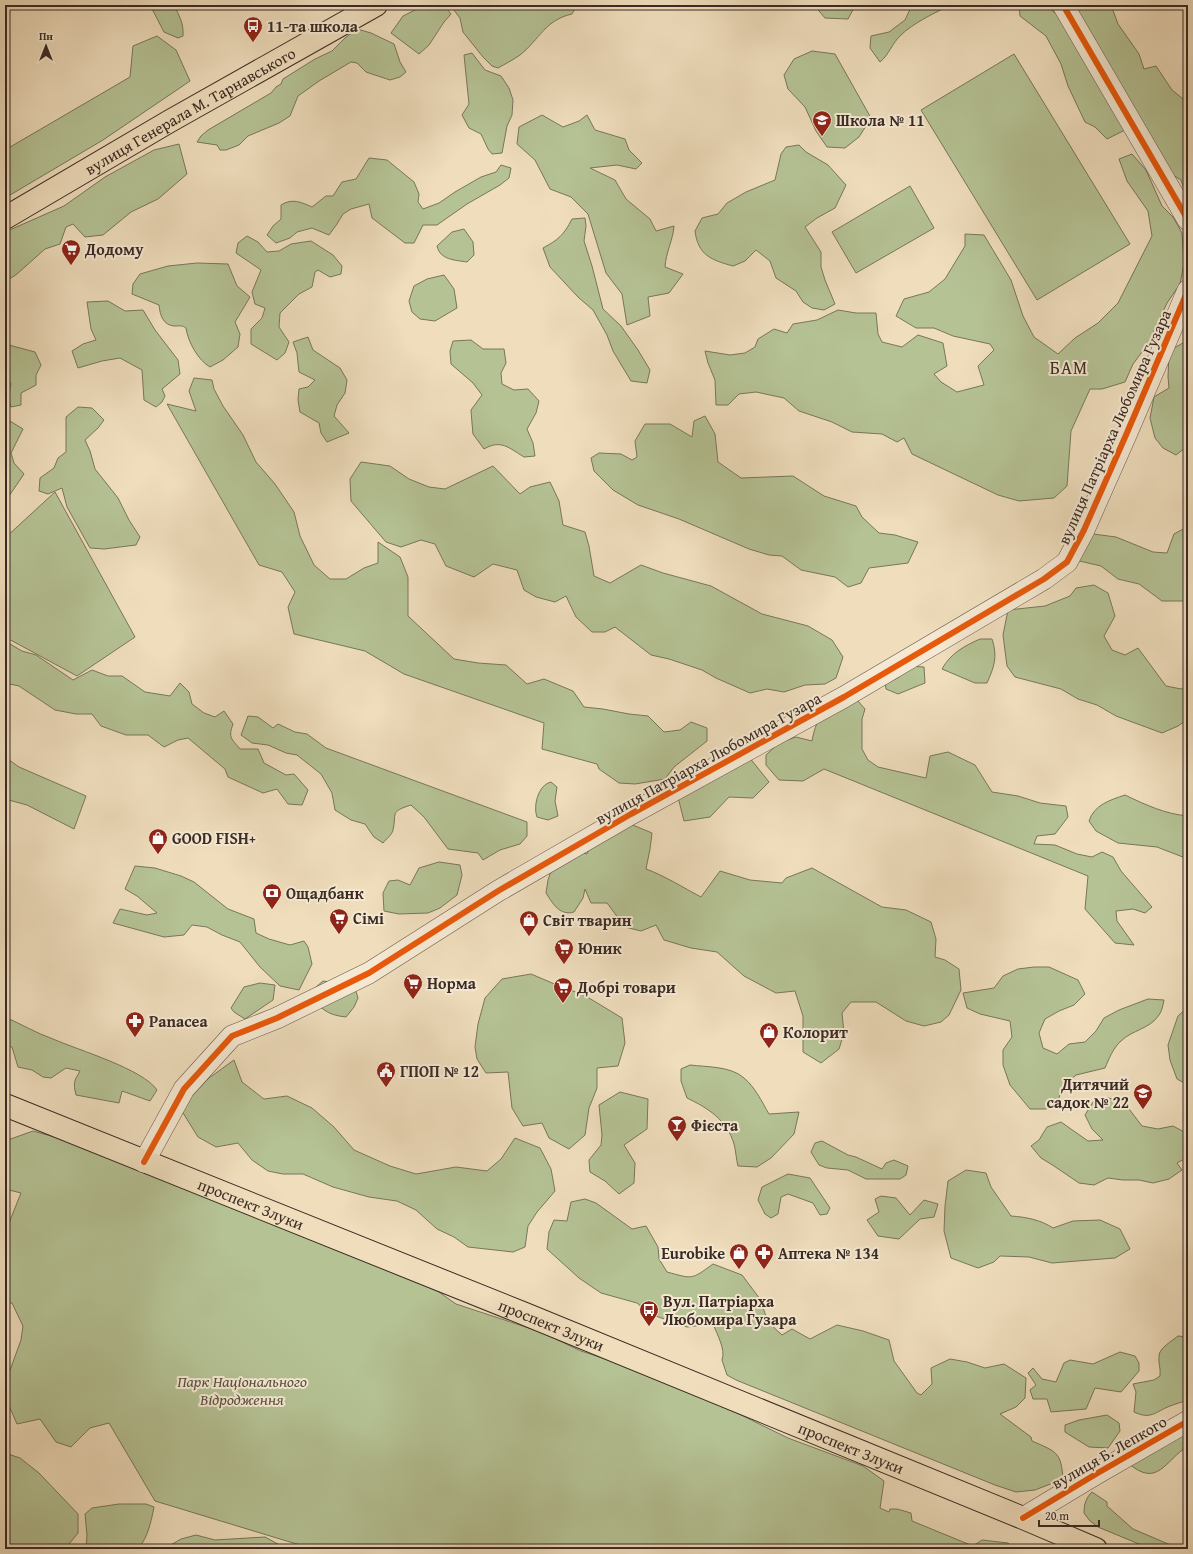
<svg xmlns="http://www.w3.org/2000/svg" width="1193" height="1554" font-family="'Gentium Book Plus',serif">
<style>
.green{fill:#b5c294;stroke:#78765c}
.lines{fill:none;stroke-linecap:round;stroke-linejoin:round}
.minor-casing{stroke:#67584a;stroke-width:22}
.major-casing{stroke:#3a2b24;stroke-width:24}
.minor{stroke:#f5e9d3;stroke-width:21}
.major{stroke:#efddbc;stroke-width:22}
.cycleway-casing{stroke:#f5e9d3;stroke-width:8}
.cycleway{stroke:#e8590c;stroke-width:6}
.labels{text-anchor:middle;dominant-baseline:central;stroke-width:4;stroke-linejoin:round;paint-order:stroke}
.poi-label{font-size:16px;font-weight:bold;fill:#3a2b24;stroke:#f5e9d3;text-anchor:start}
.street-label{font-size:16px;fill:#3a2b24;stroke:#f5e9d3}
.park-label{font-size:16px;font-style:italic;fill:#595140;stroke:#f5e9d3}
.quarter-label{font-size:18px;letter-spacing:1px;fill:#3a2b24;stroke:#f5e9d3}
</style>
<rect width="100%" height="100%" fill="#efddbc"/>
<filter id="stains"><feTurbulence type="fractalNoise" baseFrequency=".005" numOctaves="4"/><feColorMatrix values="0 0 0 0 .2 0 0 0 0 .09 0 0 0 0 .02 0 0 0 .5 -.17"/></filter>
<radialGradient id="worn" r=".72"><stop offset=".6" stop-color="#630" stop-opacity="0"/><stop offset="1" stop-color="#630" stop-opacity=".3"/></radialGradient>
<g class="green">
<path d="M150,5H174C179,15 184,24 183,36L178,38L164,32Z"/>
<path d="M419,5H444L451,14L444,22L429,45L419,54L391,33L403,16L417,9Z"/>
<path d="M450,5H577L572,14C545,20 540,39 520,55C513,60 505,64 498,68L492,66L483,57L463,32L460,18Z"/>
<path d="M814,5H855V6L848,19L825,18Z"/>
<path d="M912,5H952C937,11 912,24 901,35C892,43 889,55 880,62L870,48L871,36L889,32L905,20Z"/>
<path d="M1019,5H1046L1055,13L1059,5H1111L1118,24L1139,54L1144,69L1156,66L1172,90L1188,103V208L1187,198L1181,180L1170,173L1134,118L1123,131L1107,139L1095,127L1085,122L1068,86L1061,64L1046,36L1020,16Z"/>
<path d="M357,29L371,33L394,44L400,62L406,72L400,77L390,80L366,72L357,63L351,62L319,81L298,96L290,116L279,123L248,136L239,145L226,150H220L217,145L197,142L201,136L208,130L271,93L276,87L281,84L283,79L315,59L332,51L345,38Z"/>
<path d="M157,36L176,50L190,81L103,140L5,198V150L130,77L133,46Z"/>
<path d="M812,51L835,54L871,118L859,137L845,148L827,147L816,131L805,107L788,89L784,75L794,59Z"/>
<path d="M472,53L485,70L501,76L509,88L513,100L512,115L507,126L502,153L492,154L488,149L481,134L469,128L462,115L469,104L464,55Z"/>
<path d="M1014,54L1130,244L1037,300L921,110Z"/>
<path d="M542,115L563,127L579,121L587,115L595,130L625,139L629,150L642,163L636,169L617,165L590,168L615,180L626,199L650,219L656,231L674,226C673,240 666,252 665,267L683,274L669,293L648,297L650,316L627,325L622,294L606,273L588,214L571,197L550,189L535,160L517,144L519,127Z"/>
<path d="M179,144L187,174L158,199L131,212L103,235L85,237L73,224L66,227L60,244L45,249L17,274L5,282V232L64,206L105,177L154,150Z"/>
<path d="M799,145L806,152L828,165L846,185L835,208L817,218L805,227L821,252V267L825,280L835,304L824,310L812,308L803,302L796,291L776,278L770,261L756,250L745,261L733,266C711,260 698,255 695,231L702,218L718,214L727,203L746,192L775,180L781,154L786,147Z"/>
<path d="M1132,154L1146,170L1162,206L1173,217L1182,233L1184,264L1180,284L1167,303L1148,344L1133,364L1125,382L1102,389H1090L1071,431L1067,486L1054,498L1019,501L998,495L912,454L904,438L897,442L882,434L852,432L832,422L799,411L784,398L756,392L739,394L728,405H716L715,380L708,363L705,351L730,355L745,353L755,347L758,339L774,329L787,333L793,324L817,320L838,310L856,313H876L878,334L882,342L902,347L918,335L943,343L947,366L934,374L941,382L957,392L984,385L978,366L994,350L990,344L953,336L934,328H916L896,316L904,299L929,292L945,279L965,246V234L984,235L1011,280L1023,316L1034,337L1058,354L1075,338L1098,323L1118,303L1152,236L1148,211L1127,181L1119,159Z"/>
<path d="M369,158L387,160L414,182L419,194L418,202L423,209L439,203L455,192L481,177L496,172L501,165L511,168L509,178L500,185L467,204L437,225H423L414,243H405L372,218L369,204L351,209L343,214L337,224L329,235L312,228L297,232L290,238L276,243L267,235L273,226L281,219V205C292,198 301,202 312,207L326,196H333L342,182L356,179Z"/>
<path d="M910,186L934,228L856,273L832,232Z"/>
<path d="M585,218L586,226L584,241L592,266L603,309L621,326L638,350L650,370L647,383L631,381L613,351L607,335L593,310L578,297L550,267L543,248C558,240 564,235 572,219Z"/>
<path d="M464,229L473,242L474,255L467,262C455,260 440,260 437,246L452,232Z"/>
<path d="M247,236L258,242L267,252L279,251L291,244L311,241L333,255L342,266L341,274L330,277L318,270L315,272L312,287L299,294L280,313L279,327L289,342L285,353L277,360L251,344V329L262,318L265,308L255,304L252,292L261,270L236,253L238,243Z"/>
<path d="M197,263L228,264L237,286L250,297L235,322L240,334L238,347L223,360L210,367C198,360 188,342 186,328C182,325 180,326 174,326C163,325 160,315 159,305L132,294L133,284L140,274L168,266Z"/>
<path d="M444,275L454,289L457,308L435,321L420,319L412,312L409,301L414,286L427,279Z"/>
<path d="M108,301L125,311L143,310L155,330L178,360L180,374L162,389L165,396L162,402L156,407L144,400L142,370L120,358L102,361L78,368L72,351L83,344L96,340L91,329L87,302Z"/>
<path d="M308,337L313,350L340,368L347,380L345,393L337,405L334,416L349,433L327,442L321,433L319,423L300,412L298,400L299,389L308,387L315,380L299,372L297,353L293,342Z"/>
<path d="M471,340L483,349H504L506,363L501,373L502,384L514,390L528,389L539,401L536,413L527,429L533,443L535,456L524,457C509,448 501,439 484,449L473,434L472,423L471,410L482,395L473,383L451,364L450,351L453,341Z"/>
<path d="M1188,340V448H1185L1176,455L1163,448L1155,438L1150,418L1154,397L1169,388L1168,377L1169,351Z"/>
<path d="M5,344L35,352L41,365L36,375V385L21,393V405L11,407C8,399 9,392 11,384L5,375Z"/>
<path d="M194,378L212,380L214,389L223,406L243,435L256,462L275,484L294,512L300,536L314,565L330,579H346L364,568L378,563V542L400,557L408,577V616L454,659L478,663L506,665L527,684L544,679L573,691L584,707L603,709L629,714L648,716L664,732L680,730L691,722L707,728V741L674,767L665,779L635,784L619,783L599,769L597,764L542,749L544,723L404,674L365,651L294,634L288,607L295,592L282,572L259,565L167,404L196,411L189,391Z"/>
<path d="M78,407L92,408L104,420L98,428L85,440L90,451L95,469L118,498L129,520L140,537L136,545L104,549L90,548L67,507L62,488L48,494L39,491L40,478L54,468L58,458L66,452V417Z"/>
<path d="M705,416L715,434L718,462L741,478L793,476L824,496L856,506L862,517L879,533L895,535L918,542L908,563L869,568L861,583L848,587L835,577L801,570L782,556L769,555L749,549L679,519L638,505L613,490L594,471L591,458L599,453L621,454L632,460L637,457L635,441L645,424H670L692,437L694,421Z"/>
<path d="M5,418L23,429L11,453L14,463L24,474L9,496H5Z"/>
<path d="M361,462L390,466L409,479L429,487L445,489L493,466L520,494L530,487L550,482L559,501L563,525L585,532L589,546L594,576L610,583L641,565L663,573L711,586L762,614L808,626L832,640L843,657L836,678L825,684L805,685L784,692L767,689L750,693L716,678L702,670L669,659L651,655L615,627L605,632H592L576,617L566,596L555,602L536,597L524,590L517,570L493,564L474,577L446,566L435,544L421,540L401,547L386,542L351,501L350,479Z"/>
<path d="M55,492L135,637L77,676L5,637V538Z"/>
<path d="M1185,528L1188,531V603L1185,601H1162L1139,584L1118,579L1101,566L1075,560L1078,532L1116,537L1153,552L1167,553L1174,534Z"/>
<path d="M1094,585L1108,593L1115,616L1104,636L1112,650L1125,655L1138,648L1166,686L1181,689L1188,686V719L1178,726L1162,733L1116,716L1097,705L1078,699L1061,689L1015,677L1007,666L1003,635L1008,610L1045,606L1070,596L1076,588Z"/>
<path d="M980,639H992C998,657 994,667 987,683H975L942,669C950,654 964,646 980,639Z"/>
<path d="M5,641L22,651L36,655L73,680L92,670L108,676H122L145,692L170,696L180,683L189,692L192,704L204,713L215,717L224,711L233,724C228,738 231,738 240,749H258L264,763L286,775L294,774L308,790L302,805L288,804L277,789L263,793L228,777L225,769L188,738L178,740L164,747L148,735H126L101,726L92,714H76L55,710L19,686L5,683Z"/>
<path d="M908,666L924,667L925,683L898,694L886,689L885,680C897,682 902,675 908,666Z"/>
<path d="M850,692L865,709L862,719V749L868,760L878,767L926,778L930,756L948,752L975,765L992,792L1018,796L1040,803L1066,806L1068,817L1055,834L1037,836L1034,844L1055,845L1077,854L1092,857L1102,852L1113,857L1121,871L1152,907L1145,913L1133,909L1116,911L1117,921L1134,945L1115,943L1085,909L1088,876L824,769L803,781L779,780L766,765V755L779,743L796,737L812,741C817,713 827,707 850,692Z"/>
<path d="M248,716L258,717L273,728L278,724L295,732L307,734L326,748L527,822V836L520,844L500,850L483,860L478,853L448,849L424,817L411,805C389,812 397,813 393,830C392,835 386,839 383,843L374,837L365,824L351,820L335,810L332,793L321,774L297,755L286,753L268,745L252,743L241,735Z"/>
<path d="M5,757L19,767L86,796L74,829L27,805L5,799Z"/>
<path d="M749,757L769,782L753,798L729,797L710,817L684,821L678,797Z"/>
<path d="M551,782L557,787L555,801L558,816L548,820L537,817C533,806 538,785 551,782Z"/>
<path d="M1125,795C1146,805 1165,814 1188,816V859L1157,847L1118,843L1096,831L1089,821C1094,805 1110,800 1125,795Z"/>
<path d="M628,823L652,833L650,849L646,869C665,876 682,887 701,897L720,871L750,880L782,883L786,878L812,868L882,907L906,910L931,922L936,939L935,957L945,960L959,969L961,990L949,1015L941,1022L924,1026L906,1021L876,1002H851L842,1013L844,1033L839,1049L821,1063L803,1052V1016L795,991L776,993L744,976L717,952L691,948L664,940L656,925L641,931L625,927L607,903H591L585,889L583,898L574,912C560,916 553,904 546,893L548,880L552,868L571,850L587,854L591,844Z"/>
<path d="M439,862L460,865L462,875L457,895L440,908L428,913L399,914L384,911L383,893L389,881L398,880L410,885L419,868Z"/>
<path d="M135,866L155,868L181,876L194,882L228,909L254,919L256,933L269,939L290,945L304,941L308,947L312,964L299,990L280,986L260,967L240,942L222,935L207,927L192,925L184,935L164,937L113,923L120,909L147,915L157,913L137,896L125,889Z"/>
<path d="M1034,967H1049L1078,980L1085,994L1074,1005L1059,1011L1045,1019L1039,1033L1043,1048L1057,1054L1069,1044L1085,1042L1096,1031L1104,1018L1119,1010L1148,999L1164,1000C1163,1005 1162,1011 1159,1015C1150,1029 1132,1030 1121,1041C1113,1048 1109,1059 1105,1068L1076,1075L1064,1085L1058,1100L1046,1109H1030L1010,1085L1003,1065V1050L1012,1037L1010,1021L980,1014L967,1008L963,993L994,988L1003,976L1018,969Z"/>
<path d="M531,974L557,985L584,995L622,1018L625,1043L618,1066L597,1068V1088L589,1108L585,1135L569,1149L549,1138L542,1123L523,1126L512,1108L508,1072L486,1073L477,1059L475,1047L478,1024L485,998L502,979Z"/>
<path d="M323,981L354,985L358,998L354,1007L346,1017C326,1015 320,1008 309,993Z"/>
<path d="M260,983L275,985L273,1000L245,1019L234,1012L231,1008L244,987Z"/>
<path d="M1188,1007V1085L1177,1079L1170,1060L1168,1045L1178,1016Z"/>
<path d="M5,1017C21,1024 36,1033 53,1039C78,1050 143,1069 157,1090L150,1101L122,1091L119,1103L76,1095C73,1083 74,1081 80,1071L66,1068L51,1078L43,1077L32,1070L18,1067L12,1047L5,1045Z"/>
<path d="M234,1060L242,1082L264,1099L287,1096L312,1108L334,1127L354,1150L390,1166L416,1174L456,1167L487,1171L501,1159L515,1138L540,1148L551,1169L555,1191L537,1212L528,1226L525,1247L513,1252L468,1247L454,1237L437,1229L416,1210L397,1201L369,1197L333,1187L303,1174H283L268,1171L252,1160L238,1143L216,1147L198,1137L180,1108L209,1078Z"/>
<path d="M690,1065C706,1067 731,1066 744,1078C755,1087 762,1102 769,1114L799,1112L794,1134L771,1158L757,1167L738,1166C736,1159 736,1151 734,1144C727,1120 708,1108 687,1098L681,1081V1069Z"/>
<path d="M620,1092L648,1099L647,1129L624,1145L635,1163L634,1183L619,1194L605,1181L590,1172L589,1160L601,1145L602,1135L599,1105Z"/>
<path d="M1108,1098L1123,1101L1142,1126L1158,1129L1173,1126L1188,1134V1157L1177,1163L1182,1170L1169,1179L1153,1183L1139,1180H1123L1108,1178L1094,1185L1079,1183L1054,1166L1041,1158L1031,1146L1039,1140L1047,1127L1061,1122L1088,1141L1103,1140L1092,1129L1085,1115L1093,1102Z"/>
<path d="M33,1131L69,1141L419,1278L456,1304L541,1332L581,1351L636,1369L741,1415L788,1438L863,1466L884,1481L880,1508L889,1512L890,1509H897L911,1513L912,1521L973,1546L982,1540L1008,1543L1014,1549H313L155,1501L109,1423L90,1428L71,1447L56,1442L40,1419L17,1424L10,1408L5,1387V1384L21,1340L23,1326L12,1303H5V1233L21,1193L5,1189V1141Z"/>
<path d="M822,1141L848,1155L856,1157L882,1169L886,1163L894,1160L908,1166L906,1175L900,1179H866L848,1170L827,1168L819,1165L811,1152L815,1143Z"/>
<path d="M966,1170L986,1173L991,1187L1011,1216C1026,1217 1041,1220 1053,1228L1073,1221L1100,1220L1120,1229L1130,1249L1115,1258L1052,1263L1029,1257L1000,1256L994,1262L978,1268L951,1258L944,1231L945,1206L948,1181Z"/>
<path d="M788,1174L810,1178L830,1208L827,1214L820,1215L813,1203L788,1194L781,1197L778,1214L771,1218L765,1214L758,1200L762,1187Z"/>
<path d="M881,1196L896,1198L910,1215L924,1200L938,1204L934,1217L920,1219L899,1239L878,1236L867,1220L879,1212L875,1199Z"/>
<path d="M585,1199L596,1203L632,1229L646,1226L658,1247L659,1259L667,1272C693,1279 691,1280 713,1264L742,1275L760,1299L768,1322L782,1335L792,1329L810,1339L837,1325L863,1331L889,1340L894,1361L917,1393L921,1395L932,1384L931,1368L950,1359L967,1362L985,1368L1004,1364L1026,1378L1025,1398L1016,1407L1000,1414L1031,1437L1032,1441C1057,1452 1061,1452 1063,1479L1035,1490L1016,1492L995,1485L736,1380L727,1375L722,1360C726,1350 717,1334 713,1324L687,1327L650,1314L637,1303L601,1293L579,1278L547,1249L549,1232L554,1220L567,1221L571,1202Z"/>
<path d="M1178,1336L1188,1337V1400C1182,1402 1175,1404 1170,1406C1155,1412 1151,1420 1134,1412L1136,1392L1133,1384L1154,1380L1160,1376C1161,1368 1158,1363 1159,1356C1159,1348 1172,1341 1178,1336Z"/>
<path d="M1120,1352L1135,1356L1139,1363V1371L1121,1392L1095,1388L1086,1409L1051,1412L1047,1399H1033L1030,1390L1036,1385L1028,1373L1033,1368L1042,1379L1056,1382L1064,1363L1070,1360L1093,1364Z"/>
<path d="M1107,1415L1119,1423L1120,1431L1108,1448L1089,1447L1065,1432V1425L1079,1420Z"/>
<path d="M1179,1433L1188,1435V1446C1165,1460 1158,1489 1128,1463Z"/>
<path d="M5,1453L20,1458L39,1473L78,1514V1533L65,1549H28L5,1546Z"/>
<path d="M1092,1492L1107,1502V1506L1133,1529L1180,1549H1151L1098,1527L1090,1521L1084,1513C1084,1504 1086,1498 1092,1492Z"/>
<path d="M119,1504H146L154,1507C151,1522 148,1537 138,1549H86L87,1535L85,1514L92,1508Z"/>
<path d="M196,1535L215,1540L265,1537L287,1549H164L181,1539Z"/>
</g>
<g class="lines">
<g class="minor-casing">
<g id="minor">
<path d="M1063,5L1188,220"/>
<path d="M144,1162L184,1089L232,1036L277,1018L369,973L498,891L631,814L844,697L1044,579L1067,562L1084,530L1126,435L1188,290"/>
<path d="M1023,1518L1096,1474L1188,1421"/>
</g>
</g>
<g class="major-casing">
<g id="major">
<path id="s1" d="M5,218L170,121L376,5"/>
<path id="s2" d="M5,1105L525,1314L1023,1518L1096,1549"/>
</g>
</g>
<use href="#minor" class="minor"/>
<use href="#major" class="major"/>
<g class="cycleway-casing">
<g id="cycleway">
<path d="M1063,5L1188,220"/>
<path d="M144,1162L184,1089L232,1036L277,1018L369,973L498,891L631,814L844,697L1044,579L1067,562L1084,530L1126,435L1188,290"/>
<path d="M1023,1518L1096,1474L1188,1421"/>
</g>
</g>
<use href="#cycleway" class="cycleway"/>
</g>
<defs>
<g id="bus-pin" transform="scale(1)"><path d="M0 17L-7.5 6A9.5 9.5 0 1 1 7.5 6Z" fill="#8f2418" stroke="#f5e9d3"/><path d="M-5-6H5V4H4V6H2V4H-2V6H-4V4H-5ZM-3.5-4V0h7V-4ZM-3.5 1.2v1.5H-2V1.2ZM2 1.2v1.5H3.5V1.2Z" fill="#fff"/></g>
<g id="school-pin" transform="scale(1)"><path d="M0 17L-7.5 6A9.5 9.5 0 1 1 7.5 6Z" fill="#8f2418" stroke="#f5e9d3"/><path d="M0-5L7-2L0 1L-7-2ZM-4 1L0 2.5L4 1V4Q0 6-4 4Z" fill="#fff"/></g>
<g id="supermarket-pin" transform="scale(1)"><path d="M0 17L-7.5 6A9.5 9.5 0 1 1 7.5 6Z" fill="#8f2418" stroke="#f5e9d3"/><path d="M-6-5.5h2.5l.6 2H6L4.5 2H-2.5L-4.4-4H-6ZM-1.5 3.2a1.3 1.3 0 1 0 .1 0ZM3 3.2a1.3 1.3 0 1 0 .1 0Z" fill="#fff"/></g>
<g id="shop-pin" transform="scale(1)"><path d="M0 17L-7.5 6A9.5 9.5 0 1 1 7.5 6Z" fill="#8f2418" stroke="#f5e9d3"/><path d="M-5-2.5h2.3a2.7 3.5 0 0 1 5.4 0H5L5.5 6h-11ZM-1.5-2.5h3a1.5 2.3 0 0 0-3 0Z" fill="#fff"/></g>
<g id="bank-pin" transform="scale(1)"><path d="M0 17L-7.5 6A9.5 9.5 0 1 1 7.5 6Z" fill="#8f2418" stroke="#f5e9d3"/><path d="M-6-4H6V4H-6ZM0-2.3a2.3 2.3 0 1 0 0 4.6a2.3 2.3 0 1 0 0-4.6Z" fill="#fff"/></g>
<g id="pharmacy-pin" transform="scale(1)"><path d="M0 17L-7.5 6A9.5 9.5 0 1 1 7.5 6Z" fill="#8f2418" stroke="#f5e9d3"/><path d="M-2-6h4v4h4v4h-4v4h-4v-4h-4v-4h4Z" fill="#fff"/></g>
<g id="civic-pin" transform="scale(1)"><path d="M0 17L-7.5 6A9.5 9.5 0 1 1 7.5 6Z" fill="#8f2418" stroke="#f5e9d3"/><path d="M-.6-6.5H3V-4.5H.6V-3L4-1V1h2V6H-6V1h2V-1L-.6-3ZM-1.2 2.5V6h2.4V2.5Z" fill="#fff"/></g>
<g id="bar-pin" transform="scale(1)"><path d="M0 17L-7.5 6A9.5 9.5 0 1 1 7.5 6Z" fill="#8f2418" stroke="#f5e9d3"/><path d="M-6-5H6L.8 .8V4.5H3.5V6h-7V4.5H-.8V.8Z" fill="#fff"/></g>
</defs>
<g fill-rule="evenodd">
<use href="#bus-pin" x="253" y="26"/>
<use href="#school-pin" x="822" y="120"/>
<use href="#supermarket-pin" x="71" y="249"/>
<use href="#shop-pin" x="158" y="838"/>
<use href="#bank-pin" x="272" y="893"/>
<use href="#supermarket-pin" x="339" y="918"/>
<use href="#shop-pin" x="529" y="920"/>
<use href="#supermarket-pin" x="564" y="948"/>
<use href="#supermarket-pin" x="413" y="983"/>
<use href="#supermarket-pin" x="563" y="987"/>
<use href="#pharmacy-pin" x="135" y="1021"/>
<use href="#shop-pin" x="769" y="1032"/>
<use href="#civic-pin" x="386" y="1071"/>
<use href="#school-pin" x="1143" y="1093"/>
<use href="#bar-pin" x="677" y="1125"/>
<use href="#shop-pin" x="739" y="1253"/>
<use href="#pharmacy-pin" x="764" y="1253"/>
<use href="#bus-pin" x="649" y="1310"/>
</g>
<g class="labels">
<g class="poi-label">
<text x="267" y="26">11-та школа</text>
<text x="836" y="120">Школа № 11</text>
<text x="85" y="249">Додому</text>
<text x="172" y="838">GOOD FISH+</text>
<text x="286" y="893">Ощадбанк</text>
<text x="353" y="918">Сімі</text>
<text x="543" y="920">Світ тварин</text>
<text x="578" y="948">Юник</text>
<text x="427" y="983">Норма</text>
<text x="577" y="987">Добрі товари</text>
<text x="149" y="1021">Panacea</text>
<text x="783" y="1032">Колорит</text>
<text x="400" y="1071">ГПОП № 12</text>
<text x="1129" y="1084" text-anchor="end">Дитячий<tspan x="1129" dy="18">садок № 22</tspan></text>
<text x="691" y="1125">Фієста</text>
<text x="725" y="1253" text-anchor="end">Eurobike</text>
<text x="778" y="1253">Аптека № 134</text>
<text x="663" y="1301">Вул. Патріарха<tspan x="663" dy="18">Любомира Гузара</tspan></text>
</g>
<g class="street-label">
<text stroke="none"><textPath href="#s1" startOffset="214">вулиця Генерала М. Тарнавського</textPath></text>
<text transform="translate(1114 427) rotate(-66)">вулиця Патріарха Любомира Гузара</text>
<text transform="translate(708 758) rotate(-29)">вулиця Патріарха Любомира Гузара</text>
<text stroke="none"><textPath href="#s2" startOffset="265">проспект Злуки</textPath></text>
<text stroke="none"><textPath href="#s2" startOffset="589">проспект Злуки</textPath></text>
<text stroke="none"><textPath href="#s2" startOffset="913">проспект Злуки</textPath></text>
<text transform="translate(1109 1452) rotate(-30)">вулиця Б. Лепкого</text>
</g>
<g class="park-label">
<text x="242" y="1381">Парк Національного<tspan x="242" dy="18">Відродження</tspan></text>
</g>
<g class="quarter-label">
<text x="1069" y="367">БАМ</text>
</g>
</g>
<rect width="1193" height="1554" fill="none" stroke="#efddbc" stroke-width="20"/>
<rect x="6" y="6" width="1181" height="1542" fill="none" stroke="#3a2b24" stroke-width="2"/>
<rect x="10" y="10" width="1173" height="1534" fill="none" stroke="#3a2b24"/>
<g transform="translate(46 46)" stroke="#f5e9d3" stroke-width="3" paint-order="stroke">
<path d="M0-3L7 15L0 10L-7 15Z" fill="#3a2b24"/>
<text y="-6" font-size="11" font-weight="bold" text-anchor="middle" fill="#3a2b24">Пн</text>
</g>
<path d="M1039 1520v6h60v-6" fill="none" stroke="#3a2b24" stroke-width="2"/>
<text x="1045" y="1520" font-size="12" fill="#3a2b24" stroke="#f5e9d3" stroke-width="3" paint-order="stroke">20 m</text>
<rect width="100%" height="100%" filter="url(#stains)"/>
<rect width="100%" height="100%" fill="url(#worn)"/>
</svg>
